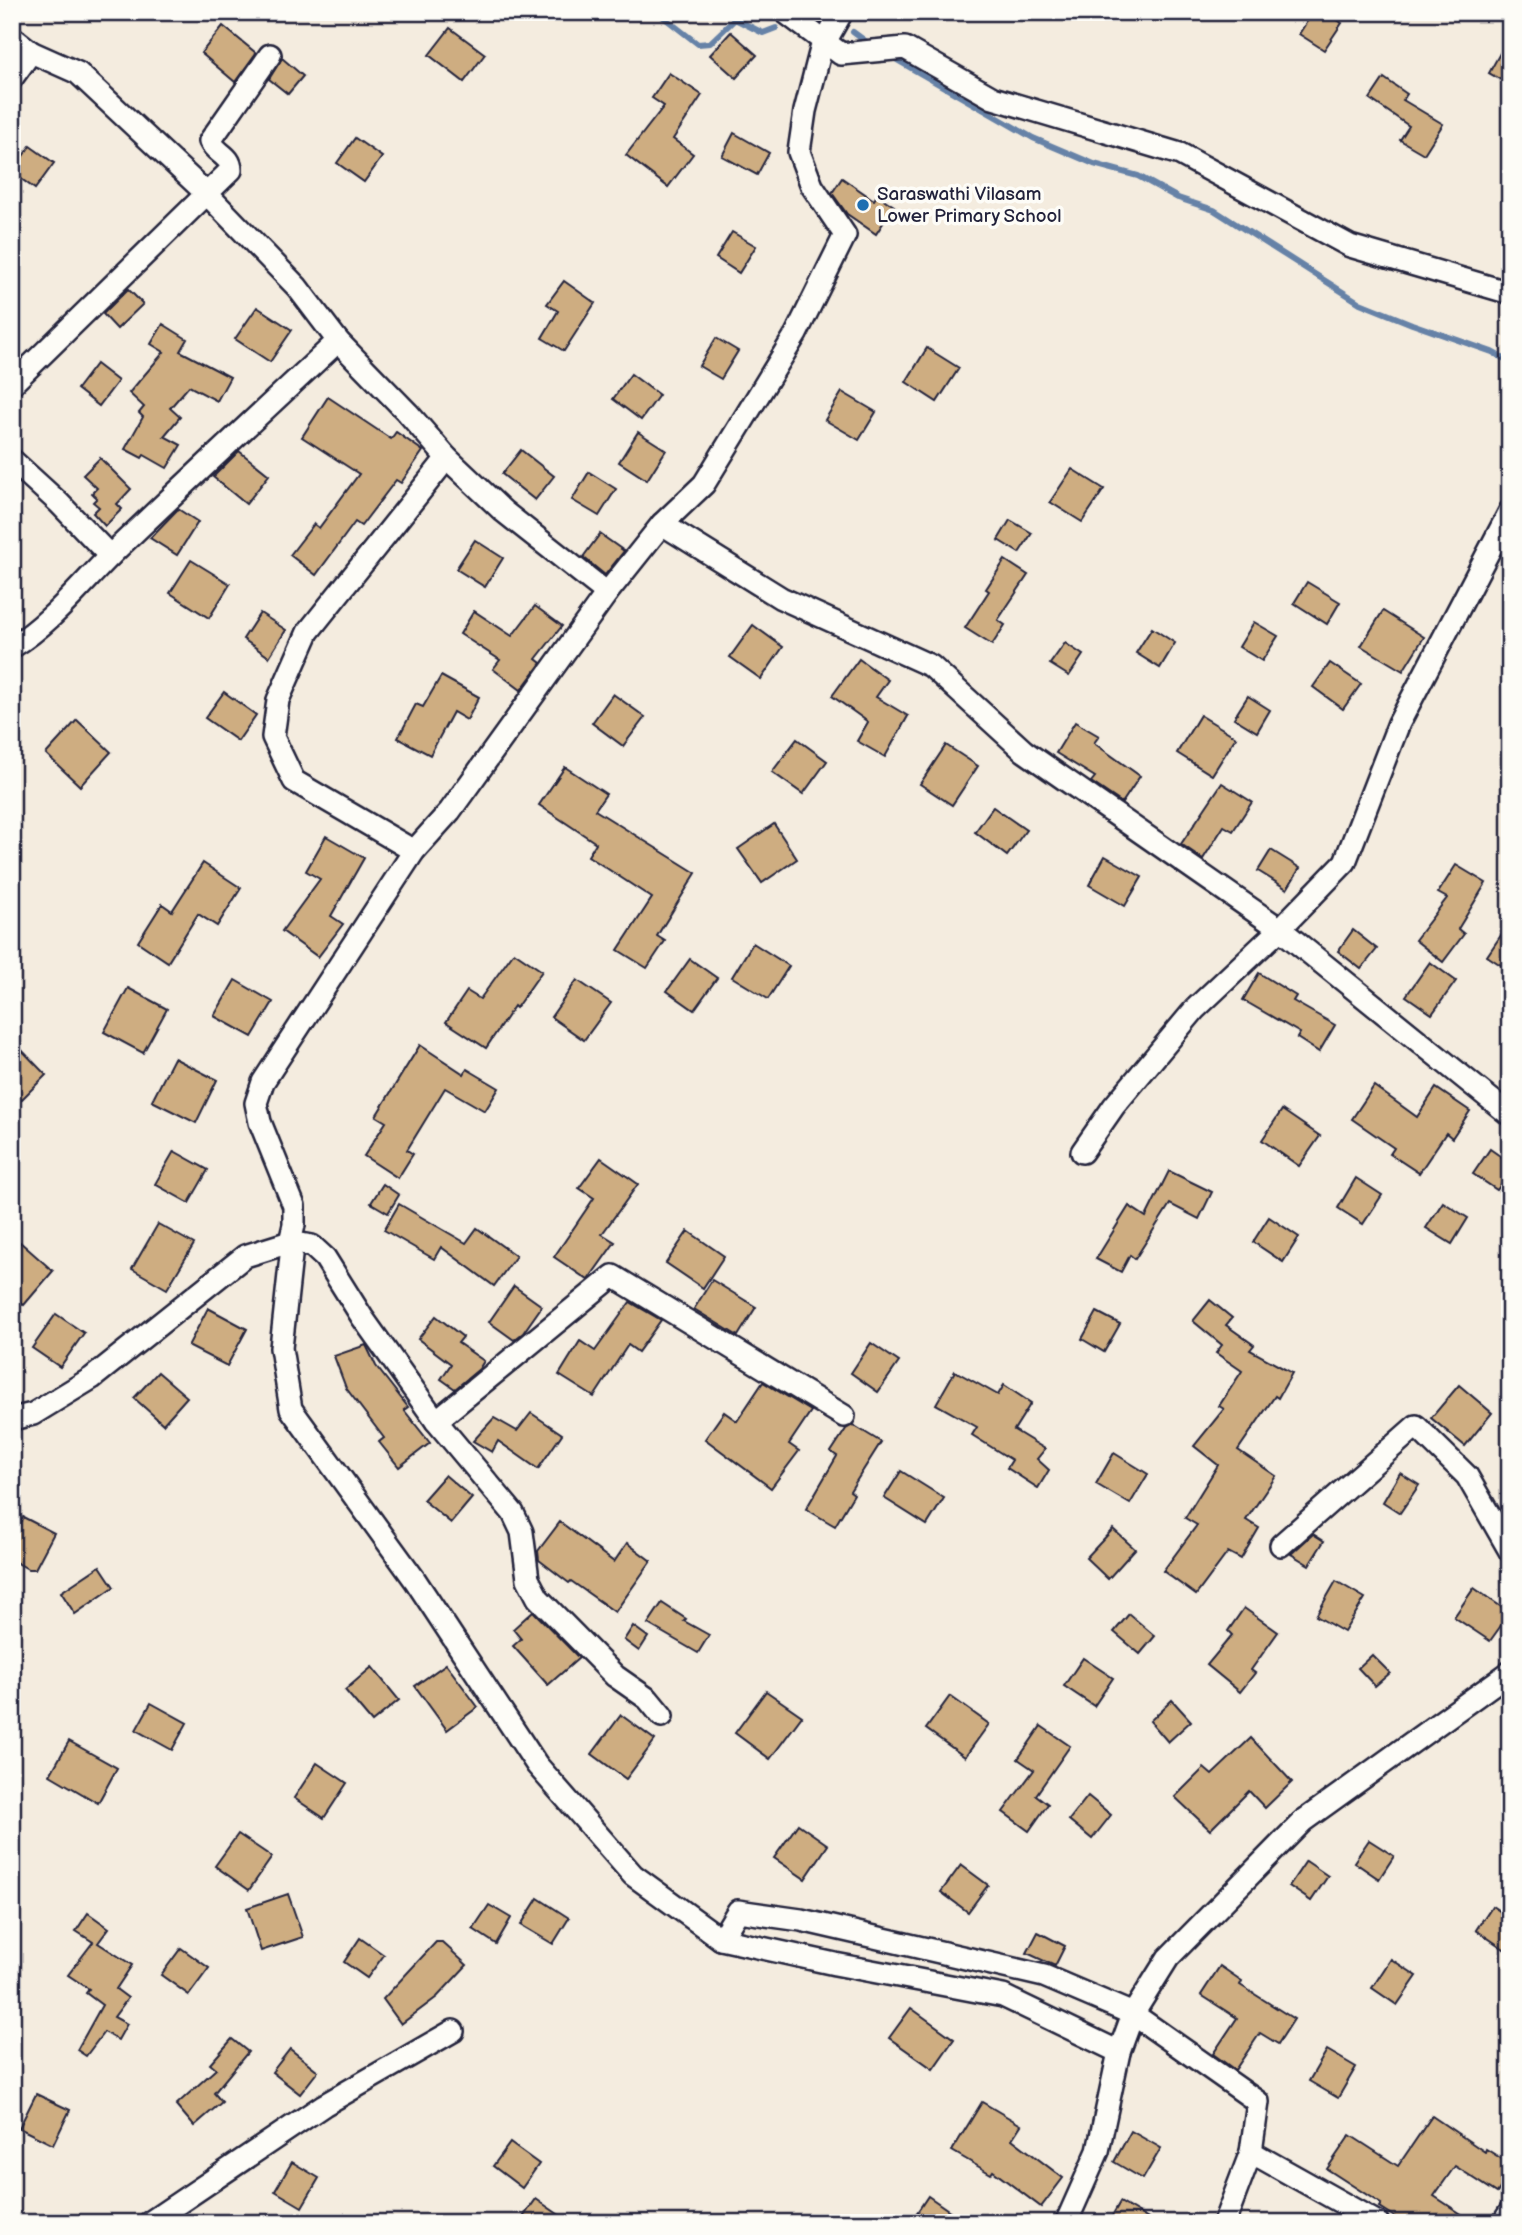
<svg xmlns="http://www.w3.org/2000/svg" width="1522" height="2235" font-family="'Balsamiq Sans',sans-serif">
<style>
.lines{fill:none;stroke-linecap:round;stroke-linejoin:round}
.stream{stroke:#6682a7;stroke-width:6}
.building{fill:#cead81;stroke:#22223b;stroke-width:2}
.minor-casing{stroke:#22223b;stroke-width:26}
.minor{stroke:#fdfcf7;stroke-width:21}
.poi-dot{fill:#1f6fb2;stroke:#fdfcf7;stroke-width:2.5}
.labels{text-anchor:middle;dominant-baseline:central;stroke-width:7;stroke-linejoin:round;paint-order:stroke}
.poi-label{font-size:19px;fill:#22223b;stroke:#fdfcf7;text-anchor:start}
</style>
<rect width="100%" height="100%" fill="#f4ecdf"/>
<filter id="ink" filterUnits="userSpaceOnUse"><feTurbulence type="fractalNoise" baseFrequency=".0143" numOctaves="2"/><feDisplacementMap in="SourceGraphic" scale="14" xChannelSelector="R" yChannelSelector="G"/><feConvolveMatrix kernelMatrix="1 2 1 2 8 2 1 2 1" color-interpolation-filters="sRGB"/></filter>
<g filter="url(#ink)">
<g class="lines">
<g class="stream">
<path d="M657,12L698,44L710,43L735,19L763,33L776,28"/>
<path d="M823,12L827,14"/>
<path d="M816,13L817,12"/>
<path d="M853,32L868,43"/>
<path d="M890,56L1033,138L1094,164L1138,176L1178,198L1214,210L1360,303L1412,324L1492,352L1510,362"/>
</g>
</g>
<g class="building">
<path d="M1313,12H1325L1342,23L1324,50L1299,34Z"/>
<path d="M223,26L256,53L235,82L201,53Z"/>
<path d="M450,28L485,54L464,82L429,55Z"/>
<path d="M731,32L757,55L736,78L710,55Z"/>
<path d="M1510,35V85L1489,73Z"/>
<path d="M282,58L303,76L288,94L269,79Z"/>
<path d="M669,73L702,95L673,139L693,154L668,187L626,155L664,106L652,98Z"/>
<path d="M1384,78L1407,94L1403,100L1443,124L1424,154L1400,140L1409,126L1370,99Z"/>
<path d="M734,133L769,153L757,175L722,156Z"/>
<path d="M355,138L382,157L364,182L337,163Z"/>
<path d="M30,146L54,163L35,189L12,172Z"/>
<path d="M842,178L874,200L877,195L894,206L876,234L847,214L832,193Z"/>
<path d="M732,232L756,246L739,273L716,258Z"/>
<path d="M564,281L595,303L564,351L542,338L558,311L547,304Z"/>
<path d="M128,289L143,304L117,329L103,314Z"/>
<path d="M257,307L292,330L270,362L235,339Z"/>
<path d="M163,324L187,339L180,351L230,377L217,401L189,386L170,408L180,417L164,436L181,445L167,468L144,455L142,458L125,449L143,417L139,413L144,407L129,393L164,352L151,344Z"/>
<path d="M716,338L738,351L721,379L699,366Z"/>
<path d="M927,348L959,368L937,402L906,382Z"/>
<path d="M96,364L118,381L99,406L77,389Z"/>
<path d="M631,374L659,395L641,420L613,399Z"/>
<path d="M842,392L876,412L859,440L825,420Z"/>
<path d="M328,397L391,439L396,432L423,451L401,483L396,480L361,526L355,522L316,575L290,555L314,524L319,528L359,474L302,437Z"/>
<path d="M638,432L666,450L647,480L619,462Z"/>
<path d="M521,450L554,476L535,500L502,474Z"/>
<path d="M239,451L269,475L246,504L213,477Z"/>
<path d="M100,458L131,489L117,504L122,509L105,526L93,513L99,507L93,502L97,498L92,493L97,488L83,475Z"/>
<path d="M1072,469L1104,489L1082,522L1050,502Z"/>
<path d="M589,472L616,489L599,516L572,500Z"/>
<path d="M178,509L198,522L177,555L150,538Z"/>
<path d="M1010,520L1032,533L1019,553L998,540Z"/>
<path d="M600,534L624,551L605,575L583,557Z"/>
<path d="M475,540L503,558L485,587L456,569Z"/>
<path d="M191,560L230,584L209,618L170,593Z"/>
<path d="M1005,560L1028,575L998,620L1005,625L992,645L965,628L989,591L986,589Z"/>
<path d="M1307,582L1340,602L1327,624L1294,603Z"/>
<path d="M535,606L562,626L536,659L541,663L521,690L493,669L500,660L460,634L474,611L512,636Z"/>
<path d="M1383,611L1424,637L1403,671L1361,646Z"/>
<path d="M260,613L286,630L269,657L243,639Z"/>
<path d="M1254,622L1278,636L1262,661L1239,647Z"/>
<path d="M753,625L783,647L761,679L730,657Z"/>
<path d="M1152,628L1175,643L1160,668L1136,653Z"/>
<path d="M1065,643L1083,655L1069,676L1050,664Z"/>
<path d="M859,659L888,680L876,697L908,716L885,757L857,741L868,722L832,696Z"/>
<path d="M1330,663L1361,684L1343,709L1313,687Z"/>
<path d="M441,676L479,697L467,720L453,712L430,755L398,738L416,704L423,707Z"/>
<path d="M224,692L256,715L238,741L205,718Z"/>
<path d="M613,694L645,717L623,746L592,723Z"/>
<path d="M1248,696L1270,710L1257,732L1234,718Z"/>
<path d="M1200,715L1236,737L1212,775L1177,753Z"/>
<path d="M77,720L111,752L80,786L46,754Z"/>
<path d="M1075,722L1099,736L1094,743L1140,776L1122,803L1091,782L1095,777L1056,753Z"/>
<path d="M797,739L827,761L803,794L772,772Z"/>
<path d="M946,745L978,766L952,805L920,784Z"/>
<path d="M565,767L606,794L595,810L696,873L657,936L665,941L647,968L618,950L652,898L588,856L596,843L539,805Z"/>
<path d="M1222,783L1252,802L1233,831L1224,826L1203,859L1181,844Z"/>
<path d="M993,807L1026,830L1007,856L975,832Z"/>
<path d="M774,824L797,859L762,883L738,849Z"/>
<path d="M326,836L364,858L331,916L343,924L318,957L282,931L320,879L306,871Z"/>
<path d="M1271,850L1300,868L1287,889L1258,871Z"/>
<path d="M1105,856L1142,877L1125,906L1089,885Z"/>
<path d="M203,863L241,888L217,926L198,914L168,962L138,942L162,904L172,911Z"/>
<path d="M1456,865L1486,883L1458,929L1464,934L1443,962L1415,940L1447,898L1438,893Z"/>
<path d="M1510,922V971L1487,956Z"/>
<path d="M1353,930L1377,949L1361,969L1338,951Z"/>
<path d="M753,943L789,966L768,999L732,977Z"/>
<path d="M514,952L542,971L516,1008L514,1006L486,1048L446,1022L467,991L480,999Z"/>
<path d="M690,959L717,978L694,1010L667,991Z"/>
<path d="M1430,962L1456,981L1432,1014L1406,996Z"/>
<path d="M1259,973L1296,996L1293,1001L1335,1025L1319,1052L1297,1038L1300,1033L1243,1000Z"/>
<path d="M235,980L273,1002L252,1037L214,1016Z"/>
<path d="M577,980L611,1003L584,1040L551,1017Z"/>
<path d="M128,988L167,1009L143,1053L104,1032Z"/>
<path d="M12,1040L46,1075L12,1109Z"/>
<path d="M420,1045L464,1074L467,1069L499,1088L485,1111L445,1088L407,1150L413,1154L398,1178L364,1156L386,1122L376,1116Z"/>
<path d="M174,1058L217,1080L196,1123L152,1101Z"/>
<path d="M1374,1086L1417,1117L1436,1088L1470,1111L1452,1138L1446,1133L1419,1173L1390,1154L1394,1148L1352,1119Z"/>
<path d="M1282,1110L1320,1136L1299,1166L1262,1140Z"/>
<path d="M1490,1149L1510,1163V1171L1497,1190L1473,1174Z"/>
<path d="M174,1151L208,1170L189,1203L155,1184Z"/>
<path d="M601,1158L638,1184L602,1234L615,1242L588,1280L554,1257L594,1198L579,1188Z"/>
<path d="M1169,1171L1212,1192L1199,1219L1170,1204L1135,1259L1130,1255L1121,1272L1096,1259L1129,1206L1146,1217Z"/>
<path d="M1356,1178L1382,1195L1363,1224L1338,1208Z"/>
<path d="M383,1184L399,1195L388,1213L371,1203Z"/>
<path d="M1443,1202L1468,1218L1452,1244L1426,1228Z"/>
<path d="M399,1204L466,1243L477,1228L516,1256L494,1286L441,1247L434,1259L384,1230Z"/>
<path d="M1269,1217L1299,1237L1283,1262L1253,1242Z"/>
<path d="M158,1224L194,1244L167,1289L132,1269Z"/>
<path d="M688,1231L724,1256L703,1288L666,1263Z"/>
<path d="M20,1242L53,1271L24,1305L12,1295V1251Z"/>
<path d="M712,1280L756,1307L738,1336L694,1309Z"/>
<path d="M514,1286L542,1306L523,1333L514,1340L489,1322Z"/>
<path d="M1210,1300L1232,1318L1226,1325L1254,1345L1250,1350L1292,1373L1278,1398L1275,1396L1238,1450L1276,1476L1246,1520L1259,1528L1241,1559L1228,1552L1196,1595L1163,1571L1197,1525L1185,1518L1218,1465L1194,1446L1224,1409L1219,1406L1242,1371L1216,1353L1222,1345L1193,1321Z"/>
<path d="M630,1302L661,1320L638,1352L628,1345L594,1397L559,1375L580,1341L595,1351Z"/>
<path d="M208,1308L247,1329L227,1366L188,1346Z"/>
<path d="M1097,1312L1120,1324L1104,1352L1082,1339Z"/>
<path d="M56,1314L84,1333L60,1367L32,1348Z"/>
<path d="M436,1316L463,1337L458,1343L484,1361L479,1369L455,1389L441,1379L451,1364L418,1339Z"/>
<path d="M871,1343L899,1362L878,1392L851,1373Z"/>
<path d="M366,1345L376,1366L408,1407L404,1410L430,1443L399,1467L379,1442L384,1438L346,1388L334,1356Z"/>
<path d="M955,1371L998,1395L1004,1385L1031,1403L1014,1430L1045,1449L1037,1459L1049,1470L1038,1488L1007,1468L1012,1460L972,1435L977,1427L936,1404Z"/>
<path d="M158,1372L187,1397L163,1424L134,1398Z"/>
<path d="M763,1382L811,1411L789,1444L799,1451L771,1488L705,1439L724,1412L737,1421Z"/>
<path d="M1459,1385L1492,1413L1465,1446L1431,1418Z"/>
<path d="M531,1413L562,1434L538,1469L498,1441L492,1452L473,1441L494,1418L517,1431Z"/>
<path d="M853,1425L881,1442L850,1491L854,1494L835,1526L806,1509L837,1456L831,1452L846,1429Z"/>
<path d="M1114,1453L1148,1474L1130,1504L1096,1484Z"/>
<path d="M901,1471L944,1498L927,1525L884,1498Z"/>
<path d="M1400,1473L1419,1485L1400,1513L1383,1502Z"/>
<path d="M445,1475L472,1498L451,1523L423,1500Z"/>
<path d="M23,1517L54,1533L35,1569H28L12,1560V1536Z"/>
<path d="M560,1522L614,1562L627,1543L651,1561L615,1612L571,1581L569,1583L539,1560L538,1551Z"/>
<path d="M1113,1529L1135,1549L1108,1579L1086,1558Z"/>
<path d="M1313,1534L1324,1541L1309,1565L1291,1554Z"/>
<path d="M100,1566L114,1587L75,1614L61,1592Z"/>
<path d="M1336,1581L1365,1598L1344,1632L1316,1616Z"/>
<path d="M1474,1588L1510,1613L1490,1641L1454,1617Z"/>
<path d="M662,1603L686,1619L684,1621L709,1635L698,1653L648,1624Z"/>
<path d="M1244,1608L1278,1632L1251,1670L1255,1673L1240,1692L1207,1665L1232,1635L1228,1631Z"/>
<path d="M533,1611L579,1658L548,1685L513,1646L521,1639L513,1629Z"/>
<path d="M1129,1614L1155,1636L1140,1654L1114,1632Z"/>
<path d="M633,1626L648,1637L639,1651L624,1640Z"/>
<path d="M1372,1655L1390,1673L1375,1686L1358,1668Z"/>
<path d="M1083,1658L1113,1678L1094,1706L1064,1686Z"/>
<path d="M446,1664L478,1707L447,1730L415,1686Z"/>
<path d="M372,1667L399,1700L372,1722L345,1690Z"/>
<path d="M766,1691L802,1716L770,1759L735,1733Z"/>
<path d="M950,1696L989,1724L965,1757L926,1729Z"/>
<path d="M1172,1700L1191,1721L1168,1742L1150,1721Z"/>
<path d="M151,1703L187,1723L172,1750L136,1730Z"/>
<path d="M621,1715L655,1740L626,1779L592,1754Z"/>
<path d="M1041,1726L1070,1746L1036,1795L1048,1804L1029,1831L1003,1812L1034,1770L1018,1759Z"/>
<path d="M1251,1738L1292,1782L1265,1808L1249,1791L1210,1830L1175,1797L1204,1768L1212,1775Z"/>
<path d="M69,1741L117,1768L98,1803L50,1775Z"/>
<path d="M317,1763L347,1783L324,1818L294,1798Z"/>
<path d="M1088,1796L1111,1815L1092,1839L1069,1820Z"/>
<path d="M798,1824L828,1845L805,1879L774,1858Z"/>
<path d="M238,1834L272,1857L249,1890L215,1866Z"/>
<path d="M1369,1840L1394,1856L1379,1879L1354,1862Z"/>
<path d="M1306,1861L1328,1876L1311,1901L1289,1886Z"/>
<path d="M961,1865L988,1885L968,1912L941,1892Z"/>
<path d="M288,1894L303,1937L261,1951L247,1908Z"/>
<path d="M538,1898L569,1918L553,1944L521,1925Z"/>
<path d="M489,1905L511,1918L496,1944L473,1929Z"/>
<path d="M1492,1906L1510,1918V1953L1476,1930Z"/>
<path d="M88,1913L109,1928L98,1943L132,1965L116,1989L128,1998L114,2017L127,2024L118,2040L104,2032L86,2056L77,2050L102,2005L86,1993L89,1989L68,1975L93,1942L76,1931Z"/>
<path d="M1038,1932L1065,1946L1055,1966L1027,1953Z"/>
<path d="M360,1938L384,1955L367,1978L344,1962Z"/>
<path d="M436,1942H442L467,1965L437,1997L401,2024L383,1999Z"/>
<path d="M181,1948L209,1968L189,1995L161,1975Z"/>
<path d="M1391,1959L1417,1976L1397,2005L1372,1988Z"/>
<path d="M1220,1966L1242,1981L1240,1985L1294,2019L1278,2044L1260,2033L1235,2070L1213,2054L1237,2018L1201,1995Z"/>
<path d="M911,2008L954,2039L933,2069L889,2038Z"/>
<path d="M232,2039L248,2052L214,2093L222,2102L194,2126L176,2105L216,2069L210,2064Z"/>
<path d="M290,2049L318,2071L300,2094L272,2072Z"/>
<path d="M1327,2050L1356,2067L1338,2098L1309,2081Z"/>
<path d="M36,2094L70,2110L53,2145L19,2128Z"/>
<path d="M982,2102L1021,2125L1012,2139L1063,2178L1041,2207L993,2171L991,2174L952,2151Z"/>
<path d="M1432,2116L1485,2152L1486,2149L1510,2164V2173L1497,2193L1455,2166L1434,2196L1475,2223H1404L1379,2207L1381,2204L1327,2169L1350,2135L1398,2166Z"/>
<path d="M1131,2131L1161,2148L1143,2179L1114,2162Z"/>
<path d="M510,2143L539,2164L522,2188L493,2166Z"/>
<path d="M292,2162L319,2178L302,2207L275,2191Z"/>
<path d="M928,2196L967,2223H910Z"/>
<path d="M536,2199L571,2223H519Z"/>
<path d="M1120,2202L1155,2223H1108Z"/>
</g>
<g class="lines">
<g class="minor-casing">
<g id="minor">
<path d="M785,12L841,54L905,48L993,98L1180,154L1350,246L1510,293"/>
<path d="M12,37L31,52L78,73L206,193L297,287L338,341L408,413L447,458L503,511L607,593"/>
<path d="M12,78L31,52"/>
<path d="M12,384L231,170C231,155 216,154 210,141L270,55"/>
<path d="M12,460L59,503L110,556"/>
<path d="M662,524L781,598L931,666L1024,751L1280,929L1510,1115"/>
<path d="M12,647C53,622 83,582 117,549C190,479 264,410 338,341"/>
<path d="M414,851L294,781L273,737L278,700L308,632L447,458"/>
<path d="M1082,1152L1114,1106L1195,1009L1280,929L1345,862L1399,723L1510,511"/>
<path d="M12,1419L33,1414L92,1378L245,1256L290,1242L291,1256L281,1348L291,1409L415,1580L537,1765L633,1875L721,1939L835,1964L1003,1996L1119,2052"/>
<path d="M436,1421L613,1276L844,1416"/>
<path d="M1281,1545L1416,1426L1467,1476L1510,1551"/>
<path d="M662,1716L648,1699L615,1676L538,1598L528,1579L522,1532L513,1513L436,1421L362,1317L325,1258L312,1246L290,1242L294,1225V1206L260,1122L256,1103L263,1082L414,851L450,811L607,593L662,524L704,484L796,334L845,235L812,186L799,152L805,111L821,49L842,12"/>
<path d="M721,1939L738,1911L801,1920L1044,1976L1133,2014L1258,2102L1251,2152L1224,2223"/>
<path d="M1251,2152L1378,2223"/>
<path d="M149,2223L324,2105L453,2031"/>
<path d="M1066,2223L1098,2151L1119,2052L1133,2014L1168,1958L1303,1821L1510,1672"/>
<path d="M1503,2223L1510,2212"/>
</g>
</g>
<use href="#minor" class="minor"/>
</g>
</g>
<circle class="poi-dot" cx="863" cy="205" r="7"/>
<g class="labels">
<g class="poi-label">
<text x="877" y="194">Saraswathi Vilasam<tspan x="877" dy="22">Lower Primary School</tspan></text>
</g>
</g>
<rect width="1522" height="2235" fill="none" stroke="#fdfcf7" stroke-width="42"/>
<rect x="21" y="21" width="1480" height="2193" fill="none" stroke="#22223b" stroke-width="2.5" filter="url(#ink)"/>
</svg>
